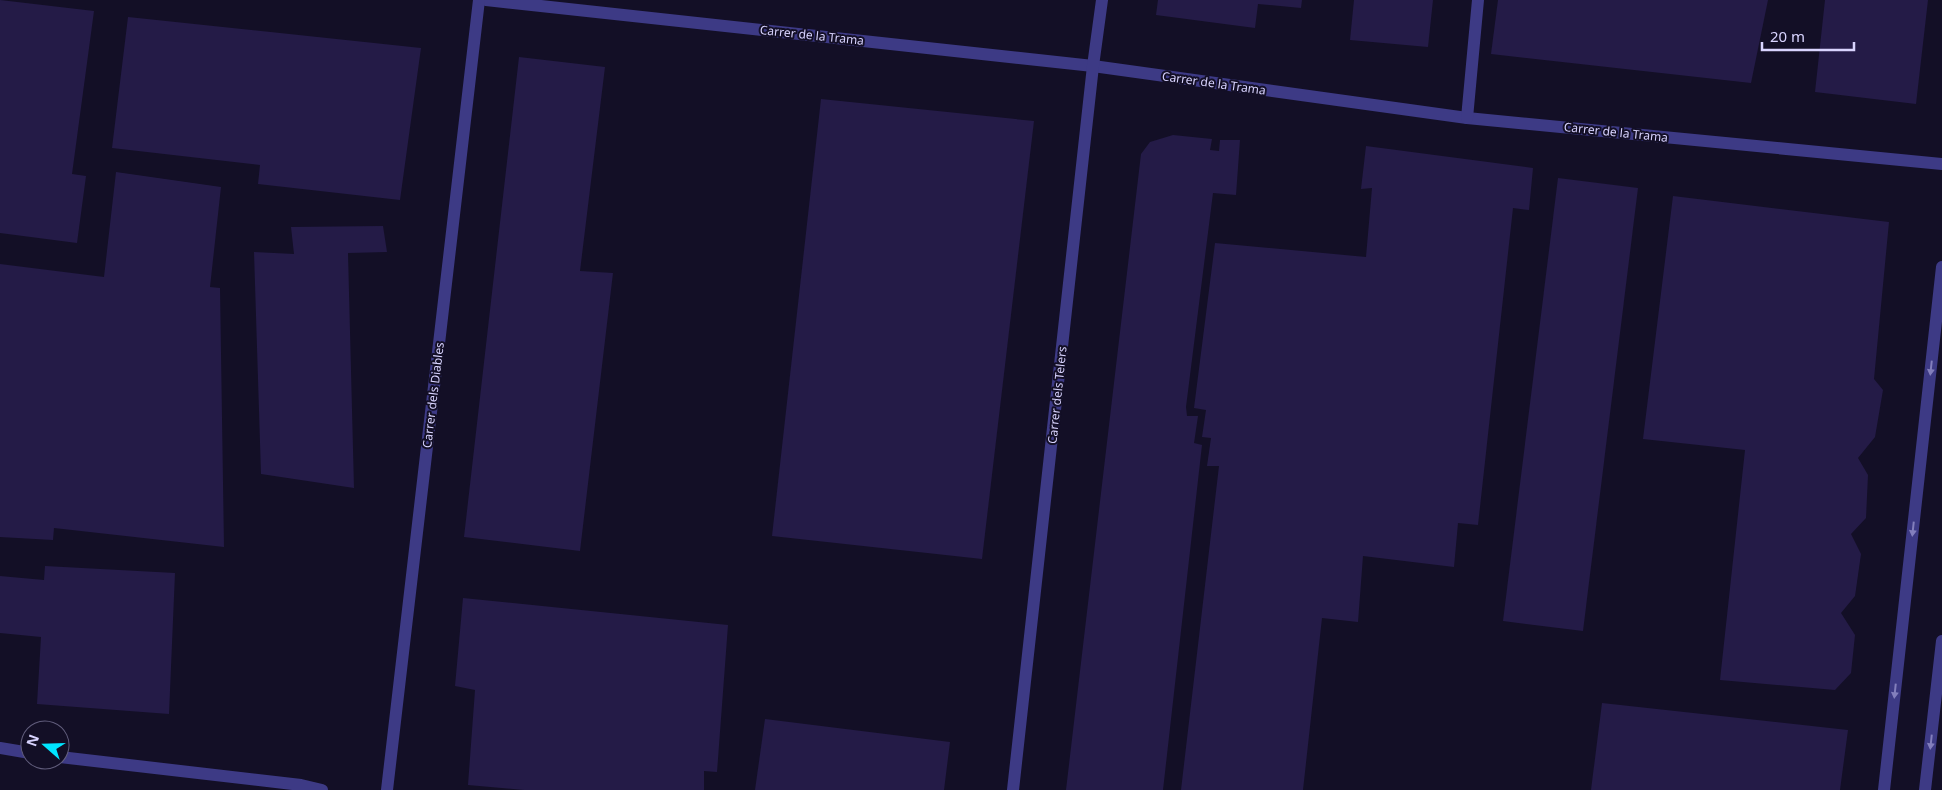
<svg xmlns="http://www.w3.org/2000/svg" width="1942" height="790" font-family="'Noto Sans',sans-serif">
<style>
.building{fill:#241b47}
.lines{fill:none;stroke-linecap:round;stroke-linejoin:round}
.minor{stroke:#3d3a85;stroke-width:12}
.oneway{fill:#837fbc}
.labels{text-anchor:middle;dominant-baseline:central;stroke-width:4;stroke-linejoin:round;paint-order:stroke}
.street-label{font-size:12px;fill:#d9d4ff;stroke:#130f26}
</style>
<rect width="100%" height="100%" fill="#130f26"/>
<g class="building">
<path d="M0,0L94,11L72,174L86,176L77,243L0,233Z"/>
<path d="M1158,0H1302L1301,8L1258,4L1255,28L1156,15Z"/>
<path d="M1354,0H1433L1428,47L1350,40Z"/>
<path d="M1498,0H1768L1751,83L1491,54Z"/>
<path d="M1825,0H1928L1916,104L1815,92Z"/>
<path d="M128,17L421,48L400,200L258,184L260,165L112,148Z"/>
<path d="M519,57L605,67L580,271L613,273L580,551L464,537Z"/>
<path d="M821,99L1034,121L982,559L772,536Z"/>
<path d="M1173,135L1212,139L1210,150L1219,151L1220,140H1240L1236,195L1213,193L1186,407L1187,416H1198L1194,443L1202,445L1163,790H1066L1141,154L1150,142Z"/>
<path d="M1366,146L1533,168L1529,210L1513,208L1478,525L1458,523L1454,567L1363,556L1358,622L1322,618L1303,790H1181L1219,466H1207L1211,438L1202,437L1206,410L1194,408L1215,243L1366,257L1372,188L1361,189Z"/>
<path d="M116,172L221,187L210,287L220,288L224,547L54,528L53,540L0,537V264L104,277Z"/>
<path d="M1558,178L1638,188L1583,631L1503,621Z"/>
<path d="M1673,196L1889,222L1874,379L1883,390L1875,437L1858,458L1868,475L1866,518L1851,534L1861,554L1855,596L1841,613L1855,635L1851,673L1835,690L1720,680L1745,450L1643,439Z"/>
<path d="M383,226L387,252L348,253L354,488L261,474L254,252L294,254L291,227Z"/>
<path d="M45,566L175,573L169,714L37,704L41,637L0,633V576L44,580Z"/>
<path d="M463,598L728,625L717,772L704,771V790H524L468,785L475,690L455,686Z"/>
<path d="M1602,703L1848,730L1840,790H1591Z"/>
<path d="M765,719L950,742L944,790H755Z"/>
</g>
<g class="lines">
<g class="minor">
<path d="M486,0L1093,66L1467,118L1942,164"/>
<path d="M1467,118L1478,0"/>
<path d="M0,748L30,753"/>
<path d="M60,757L301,785L322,790"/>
<path d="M387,790L479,0"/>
<path d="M1013,790L1093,66L1102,0"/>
<path d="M1884,790L1942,267"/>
<path d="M1925,790L1942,641"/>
</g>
</g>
<defs><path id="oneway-solid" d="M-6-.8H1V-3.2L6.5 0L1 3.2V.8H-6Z" transform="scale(1.25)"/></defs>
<g class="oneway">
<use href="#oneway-solid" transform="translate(1931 368) rotate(96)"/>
<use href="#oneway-solid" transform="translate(1913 529) rotate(96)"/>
<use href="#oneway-solid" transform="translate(1895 691) rotate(96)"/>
<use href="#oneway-solid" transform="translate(1931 742) rotate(96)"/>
</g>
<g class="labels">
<g class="street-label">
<text transform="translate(812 35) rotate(6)">Carrer de la Trama</text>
<text transform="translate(1214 83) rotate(8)">Carrer de la Trama</text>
<text transform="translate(1616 132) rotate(6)">Carrer de la Trama</text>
<text transform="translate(433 395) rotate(-83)">Carrer dels Diables</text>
<text transform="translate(1057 395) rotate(-84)">Carrer dels Telers</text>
</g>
</g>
<g transform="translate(45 745) rotate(290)"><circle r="24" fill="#130f26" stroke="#625e7d"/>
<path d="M0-4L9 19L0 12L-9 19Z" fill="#00e5ff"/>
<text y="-8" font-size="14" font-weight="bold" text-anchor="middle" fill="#d9d4ff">N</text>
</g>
<path d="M1762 42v8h92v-8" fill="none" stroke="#d9d4ff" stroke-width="2.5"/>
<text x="1770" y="42" font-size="15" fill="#d9d4ff" stroke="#130f26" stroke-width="4" paint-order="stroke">20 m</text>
</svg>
